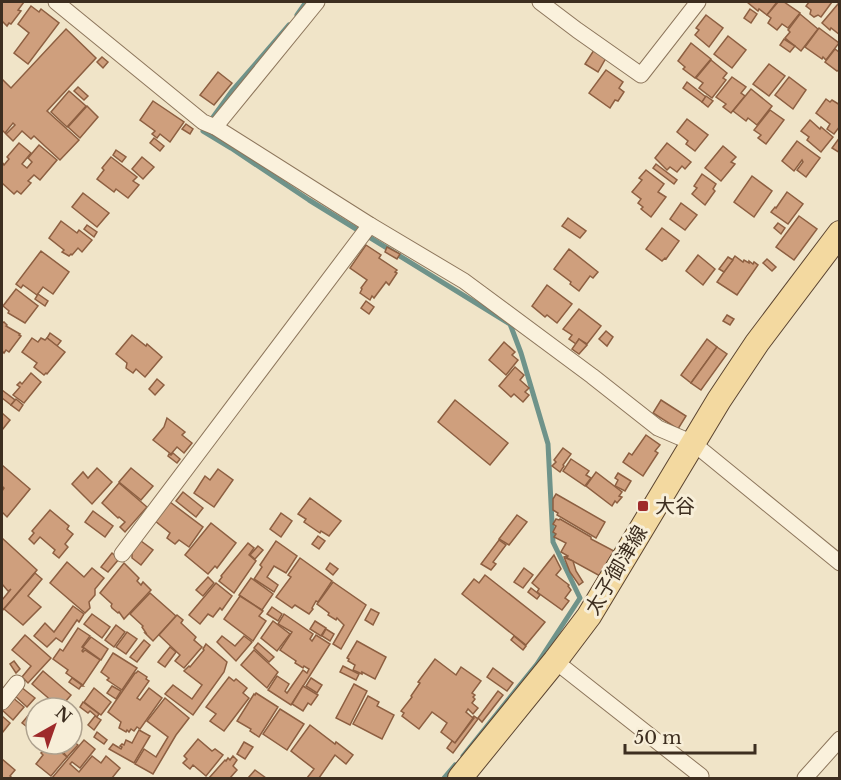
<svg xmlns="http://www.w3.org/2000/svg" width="841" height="780" font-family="'Libre Baskerville','Noto Sans JP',serif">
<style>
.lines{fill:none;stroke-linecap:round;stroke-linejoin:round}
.stream{stroke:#6f938a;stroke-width:5}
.building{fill:#cf9f7d;stroke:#8d5f41;stroke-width:1.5}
.street-casing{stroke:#8d765c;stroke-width:17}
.primary-casing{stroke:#5b4430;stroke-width:26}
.street{stroke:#faf1dc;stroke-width:15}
.primary{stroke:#f3d9a0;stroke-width:24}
.poi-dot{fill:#9e2a2b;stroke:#f7eed8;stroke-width:2}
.labels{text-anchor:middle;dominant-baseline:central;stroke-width:6;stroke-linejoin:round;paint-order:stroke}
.poi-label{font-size:20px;fill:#3d2e20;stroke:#f7eed8;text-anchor:start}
.street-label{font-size:20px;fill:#3d2e20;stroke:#f7eed8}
</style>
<rect width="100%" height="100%" fill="#f0e4c8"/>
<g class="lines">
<g class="stream">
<path d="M297,15L306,2"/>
<path d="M289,25L232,91L203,131L231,148L309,200L510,324L521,353L548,444L553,542L580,598L537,664L463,756"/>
<path d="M444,778L455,765"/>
</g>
</g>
<g class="building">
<path d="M2,2H24L18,10L21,11L11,24L9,23L7,26L2,21Z"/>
<path d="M747,2H777L767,15L759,9L758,11Z"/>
<path d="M778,2H784L800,13L788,28L782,24L777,30L768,23L771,18L767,15Z"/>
<path d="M809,2H832L821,17L818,15L814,17L810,14L811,10L806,6Z"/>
<path d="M838,4L840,5V35L831,28L830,30L822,23Z"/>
<path d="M31,6L39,12L41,9L59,23L28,64L14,53L29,33L18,24Z"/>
<path d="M750,9L757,14L751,23L744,18Z"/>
<path d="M800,14L818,29L801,51L785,38L790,32L788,30Z"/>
<path d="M706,15L723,28L709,47L695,35L699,30L696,28Z"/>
<path d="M819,28L839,43L826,60L823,57L822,59L805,47Z"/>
<path d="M66,29L96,58L47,111L79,140L60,160L34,136L31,139L22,131L13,141L6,134L15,125L13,123L5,133L2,130V79L11,88Z"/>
<path d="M728,36L746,50L732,68L714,54Z"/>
<path d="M784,39L795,46L790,52L780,45Z"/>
<path d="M691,43L711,59L695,78L683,69L685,67L678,61Z"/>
<path d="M835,49L839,52L840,51V69L837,71L825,62Z"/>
<path d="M594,50L606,58L598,72L585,64Z"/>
<path d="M102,57L108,62L103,68L97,62Z"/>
<path d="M711,60L727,73L723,78L726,80L712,98L699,88L703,83L696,78Z"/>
<path d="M769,64L785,76L769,96L753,84Z"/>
<path d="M606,70L623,82L619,88L624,92L618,101L615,100L610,108L589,93Z"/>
<path d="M218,72L232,83L214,105L200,95Z"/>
<path d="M732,77L746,87L741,93L745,96L731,113L723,107L726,104L716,97Z"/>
<path d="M789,77L806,90L793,109L775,95Z"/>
<path d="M687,82L706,97L702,102L683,88Z"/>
<path d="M78,87L88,96L84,100L74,91Z"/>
<path d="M751,89L772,106L757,125L748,118L746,121L733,111Z"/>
<path d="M69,91L86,106L67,127L51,112Z"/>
<path d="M706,96L713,101L708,107L702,102Z"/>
<path d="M826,99L830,102L832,100L840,105V126L834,134L827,129L830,124L816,113Z"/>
<path d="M153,101L184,122L170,142L160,134L157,138L152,134L155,131L140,120Z"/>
<path d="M87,106L98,117L80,138L68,127Z"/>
<path d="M770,110L784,120L766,144L758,138L761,135L754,130Z"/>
<path d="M687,119L708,135L695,151L686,144L688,141L677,132Z"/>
<path d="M810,120L820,129L821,127L833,137L821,152L807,140L809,137L801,131Z"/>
<path d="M186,124L193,129L190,134L182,129Z"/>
<path d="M840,137V153L832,148Z"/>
<path d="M154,138L164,146L160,151L150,143Z"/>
<path d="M797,141L820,158L806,177L797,170L803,162L802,160L794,171L782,161Z"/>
<path d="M19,143L31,153L22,164L27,168L32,162L28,158L39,145L57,160L40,180L34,175L28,181L31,183L21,194L17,191L14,194L2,183V162L4,165L9,159L7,157Z"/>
<path d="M667,143L691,162L685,169L682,166L677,172L670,167L667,170L655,158Z"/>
<path d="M723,146L736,157L731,162L735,164L721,181L705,168Z"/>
<path d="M116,150L126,157L122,162L113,155Z"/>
<path d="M111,157L137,177L133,181L139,185L128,198L116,189L114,192L97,179L104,170L102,168Z"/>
<path d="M142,157L154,167L143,179L132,169Z"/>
<path d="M656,164L677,180L674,184L653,168Z"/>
<path d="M646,170L664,184L658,192L666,197L651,217L641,209L643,207L638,203L641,199L632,192L642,180L639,178Z"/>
<path d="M702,174L716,184L713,189L715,191L705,205L692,194L697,188L694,186Z"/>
<path d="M752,176L772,191L754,217L734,202Z"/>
<path d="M787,192L803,204L788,224L771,212L775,207L776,208Z"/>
<path d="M83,193L109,213L97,227L72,207Z"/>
<path d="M681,203L697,215L685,230L670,219Z"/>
<path d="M799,216L817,229L794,260L776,247Z"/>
<path d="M568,218L586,231L580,238L562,226Z"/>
<path d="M61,221L77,233L79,230L92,240L82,252L78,248L72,255L71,254L69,256L62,252L64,250L49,238Z"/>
<path d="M778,223L785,228L781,234L774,228Z"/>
<path d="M87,225L97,232L94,237L84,229Z"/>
<path d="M662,228L679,241L666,259L665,258L662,261L646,249Z"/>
<path d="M366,245L381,255L379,258L397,270L395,272L397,273L389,285L386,282L374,298L372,296L370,300L360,293L362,289L361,288L367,280L350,268Z"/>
<path d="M387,247L400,254L397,259L385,252Z"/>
<path d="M569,249L598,272L593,278L590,276L579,291L570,284L571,282L554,269Z"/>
<path d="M41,251L69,272L53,294L43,287L37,295L23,285L21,288L16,284Z"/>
<path d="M698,255L715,269L703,285L686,271Z"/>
<path d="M735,256L743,262L744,260L749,263V261L753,264L754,262L758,265L737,295L717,282Z"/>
<path d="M728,257L733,260L724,272L719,269Z"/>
<path d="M767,259L776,267L772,271L763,263Z"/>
<path d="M547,285L572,304L557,323L547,315L545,317L532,306Z"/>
<path d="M16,289L38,306L25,323L8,313L9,311L3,306Z"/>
<path d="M38,294L48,301L45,306L35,299Z"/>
<path d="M366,301L374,307L369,314L361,308Z"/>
<path d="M579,309L601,326L587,344L579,339L576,344L569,339L572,335L563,329Z"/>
<path d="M727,315L734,319L730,325L723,321Z"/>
<path d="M4,322L7,325L6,326L20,334L19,335L21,336L9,352L6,350L4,353L2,351V323Z"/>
<path d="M606,331L613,337L607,346L599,339Z"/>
<path d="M50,333L61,341L57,346L47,338Z"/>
<path d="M132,335L146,346L147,344L162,357L145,377L136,369L133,373L126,368L127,363L116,354Z"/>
<path d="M32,338L38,342L41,338L45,340L47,338L65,352L47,374L46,373L44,375L34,367L37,363L22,352Z"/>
<path d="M579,339L587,345L579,354L572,349Z"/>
<path d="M707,339L717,347L691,383L681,375Z"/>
<path d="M504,342L515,352L512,355L518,360L506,375L489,360Z"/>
<path d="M717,347L727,354L701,390L691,383Z"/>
<path d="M515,367L524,375L520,380L529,388L525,392L529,395L523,402L514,394L511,397L499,386Z"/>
<path d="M31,373L41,382L24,403L13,395L20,387L17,385L20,382L22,384Z"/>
<path d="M157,379L164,385L155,395L149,389Z"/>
<path d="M2,390L15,400L11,405L2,398Z"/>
<path d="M16,399L23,405L19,411L11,405Z"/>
<path d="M455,400L508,443L490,465L438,422Z"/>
<path d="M661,400L686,416L678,429L653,413Z"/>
<path d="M2,413L10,420L2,430Z"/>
<path d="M167,418L185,432L182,435L192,443L184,453L177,447L171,454L153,440L164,427Z"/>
<path d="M646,435L660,445L655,451L658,453L643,476L623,462L629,453L632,455Z"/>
<path d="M563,448L571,454L563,465L564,466L560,472L552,466L556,462L554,460Z"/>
<path d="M173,453L180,459L177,463L168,456L169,454L171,455Z"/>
<path d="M571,459L589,471L586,475L591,478L585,486L563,471Z"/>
<path d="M2,465L30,489L7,517L2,512V491L4,488L2,486Z"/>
<path d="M97,468L112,482L92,504L72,484L83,472L88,478Z"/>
<path d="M131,468L153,486L141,500L119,482Z"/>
<path d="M218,469L233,480L214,507L194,493L205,476L210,480Z"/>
<path d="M596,472L622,492L619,496L622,497L617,503L615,501L612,506L586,486Z"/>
<path d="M618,473L631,481L625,491L615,486L618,480L615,478Z"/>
<path d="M119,483L147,507L125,532L120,527L125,522L119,517L118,518L102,503Z"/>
<path d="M183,492L203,508L196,517L176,501Z"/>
<path d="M556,494L605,522L596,538L557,515L558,513L553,510V499Z"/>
<path d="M310,498L341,521L329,536L321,531L320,533L304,522L306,519L298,514Z"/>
<path d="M170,502L203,527L189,547L179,540L175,544L167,538L170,533L155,521Z"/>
<path d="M50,510L69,526L67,529L73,534L65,544L68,547L59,558L53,553L55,550L40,537L34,544L29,539L34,533L32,531Z"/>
<path d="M93,511L113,526L105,537L85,522Z"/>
<path d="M281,513L292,521L281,537L270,529Z"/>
<path d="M517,515L527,522L509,545L499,539Z"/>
<path d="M556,519L559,520L560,519L591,537V539L614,551L600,576L567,558L568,556L561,552L566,543L554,537L556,534L553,532L556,526L553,524Z"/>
<path d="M211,523L236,543L217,568L215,566L208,574L185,555Z"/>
<path d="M318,536L325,541L319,549L312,544Z"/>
<path d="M2,538L37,570L2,611V600L11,589L8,591L2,584Z"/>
<path d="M499,540L506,545L493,562L496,564L491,570L481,564Z"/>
<path d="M141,541L153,550L141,565L132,558V552Z"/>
<path d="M276,541L297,556L286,573L274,566L267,577L278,585L274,592L254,579L262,567L260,565Z"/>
<path d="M248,543L254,548L249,555L256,561L234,593L219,581L222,577L221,576Z"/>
<path d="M258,546L263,550L255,559L250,555Z"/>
<path d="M112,553L119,559L108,572L101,567Z"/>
<path d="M554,555L561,569L556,575L569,585L568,586L571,590L565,598L569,601L562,610L537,592L539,589L532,583Z"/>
<path d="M567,556L566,558L573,561L576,571L583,582L579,585L570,572L564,557Z"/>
<path d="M300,558L332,581L318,602L316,601L312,608L313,609L309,614L295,605L292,608L276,597L291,577L288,575Z"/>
<path d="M67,562L84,577L92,568L104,578L95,589V595L89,602L90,608L85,613L50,583Z"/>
<path d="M124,563L139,578L137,581L141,585L143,582L151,590L124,619L119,612L118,613L112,608L111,606L112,604L100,593Z"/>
<path d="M330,563L338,569L333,575L326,569Z"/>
<path d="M524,568L533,575L523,588L514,582Z"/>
<path d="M35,573L42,579L28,596L41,607L23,625L4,609Z"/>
<path d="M485,575L545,622L526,645L462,594L474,579L479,583Z"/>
<path d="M208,577L214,583L203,596L196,590Z"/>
<path d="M251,578L273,594L262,610L239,595Z"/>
<path d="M333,582L366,605L341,649L333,644L344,625L337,618L336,620L328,615L329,613L317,604Z"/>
<path d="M216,583L232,596L222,610L220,608L213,617L208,614L200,624L189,615Z"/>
<path d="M531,588L540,595L537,599L528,592Z"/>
<path d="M150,593L176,616L153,641L145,633H146L142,627L143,626L130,614Z"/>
<path d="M240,596L263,611L259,616L266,621L253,641L224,619Z"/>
<path d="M73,606L84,614L79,622L77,620L62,642L56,638L47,647L34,636L45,623L54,632Z"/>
<path d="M272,607L282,614L278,621L267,614Z"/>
<path d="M371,609L379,613L373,625L365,620Z"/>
<path d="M92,614L110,627L102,638L84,624Z"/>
<path d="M284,614L313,634L310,639L312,641L316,635L330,644L291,705L268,690L277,676L289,684L285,691L287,693L303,670L307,673L309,669L304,666L303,668L295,663L296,661L280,650L292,632L278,624Z"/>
<path d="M177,615L183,620L181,623L196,637L194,640L202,647L184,668L175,661L180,655L159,635Z"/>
<path d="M273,621L290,634L277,651L261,638Z"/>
<path d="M315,621L326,628L321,636L310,629Z"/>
<path d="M116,625L125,632L114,647L105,640Z"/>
<path d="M78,628L90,636L82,647L84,648L82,651L83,652L85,650L100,660L83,685L66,673L68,670L53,659L60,649L63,651Z"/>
<path d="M326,629L334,634L330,641L322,636Z"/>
<path d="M127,632L137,639L126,654L116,647Z"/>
<path d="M25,635L51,658L28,683L22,677L31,666L12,650Z"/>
<path d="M222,636L235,646L244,636L252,642L236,661L217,642Z"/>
<path d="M514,636L526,646L523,650L511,640Z"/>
<path d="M91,637L108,649L101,660L83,647Z"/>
<path d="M144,640L150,645L137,662L130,657Z"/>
<path d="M357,641L386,657L375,679L362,672V674L353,670L355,665L348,661L349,659L347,658Z"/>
<path d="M258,643L274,657L269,662L254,648Z"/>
<path d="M206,644L227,662L224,672L193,715L165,694L173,685L192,699L202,685L184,671L189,666L190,667L204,650L203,649Z"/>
<path d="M170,647L176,652L165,667L158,662Z"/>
<path d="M254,650L278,672L267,688L241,665Z"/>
<path d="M113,653L137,668L122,690L107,680L109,678L101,672Z"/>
<path d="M435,659L456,675L461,667L481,681L472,693L475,695L473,697L475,699L472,703L478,708L473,714L468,709L466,712L473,718L455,743L441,732L447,723L432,712L419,729L402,716L404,713L401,711L412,697L411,696L420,683L418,682Z"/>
<path d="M14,661L20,669L16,673L10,664Z"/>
<path d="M343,666L359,674L356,680L340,672Z"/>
<path d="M493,668L513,683L507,691L487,677Z"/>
<path d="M43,671L71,695L60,708L32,684Z"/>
<path d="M138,671L147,677L146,679L149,681L137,698L140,700L149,688L162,698L140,729L137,727L134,731L131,729L129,732L127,730L126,732L119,728L121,722L108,712L135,673H136Z"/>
<path d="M229,677L234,681L236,679L247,688L243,693L249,698L224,731L210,721L216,714L206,707Z"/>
<path d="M72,678L83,686H81L79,689L69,682Z"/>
<path d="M311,678L322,685L317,693L306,686Z"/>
<path d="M354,684L367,691L350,725L336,718Z"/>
<path d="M112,686L121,691L116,699L107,693Z"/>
<path d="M303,686L318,695L311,705L308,703L303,711L292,704Z"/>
<path d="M21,687L35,698L27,707L14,695Z"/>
<path d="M94,688L111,702L101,715L84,702Z"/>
<path d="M498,691L503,695L482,722L478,718Z"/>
<path d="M256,693L278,707L259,737L250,731L251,729L237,721L254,694L255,695Z"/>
<path d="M368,696L379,702L377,706L394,715L382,739L353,724Z"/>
<path d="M12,697L24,707L13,720L2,710Z"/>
<path d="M165,698L189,718L176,735L153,774L135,764L144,749L156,757L168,737L147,721Z"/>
<path d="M83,702L99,714L97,717L90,711L88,713L80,707Z"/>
<path d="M39,704L43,708H36L35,737L29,732L31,730L22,723L37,705L38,706Z"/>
<path d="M280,709L304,724L287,750L263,734Z"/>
<path d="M2,716L10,723L2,733Z"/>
<path d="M95,716L101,720L94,730L88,725Z"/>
<path d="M474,716L478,719L453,753L447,748L452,741L455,743L474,718L473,717Z"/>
<path d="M310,725L335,744L336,742L353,755L346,764L335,755L319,778H307L314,769L291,751Z"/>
<path d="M139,730L150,736L134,763L109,749L113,744L121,749L122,747L120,746L122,744L124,745L126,740L132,743Z"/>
<path d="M97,732L107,740L104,744L94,737Z"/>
<path d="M198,739L212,751L215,749L223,755L206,776L193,765L190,769L183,763L187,759L184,756Z"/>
<path d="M84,740L95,749L80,768L72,762L70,764L79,772L92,756L101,763L106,756L120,768L112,778H52Z"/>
<path d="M73,741L78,745L67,757L63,752L70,744H72Z"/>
<path d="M244,742L253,747L245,759L237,754Z"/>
<path d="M52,745L67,757L51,776L36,764L43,755L41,753L46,747L48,749Z"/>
<path d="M233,756L237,760L233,766L237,770L230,778H209L225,760L226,761L228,758L230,760Z"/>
<path d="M2,759L15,770L10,776L12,778H2Z"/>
<path d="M255,770L266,778H248Z"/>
</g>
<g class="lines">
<g class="street-casing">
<g id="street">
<path d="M56,2L203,122L215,127L370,225L464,281L592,376L658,428L693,443L840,563"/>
<path d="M540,2L577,30L641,75L698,2"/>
<path d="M215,127L317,2"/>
<path d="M122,554L370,225"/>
<path d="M555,661L701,776L699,778"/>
<path d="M2,702L17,683"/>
<path d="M805,778L840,739"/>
</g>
</g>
<g class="primary-casing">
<path id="primary" d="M460,778L555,661L589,616L719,400L757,343L840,233"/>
</g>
<use href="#street" class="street"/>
<use href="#primary" class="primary"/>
</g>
<rect class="poi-dot" x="637" y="500" width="12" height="12" rx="3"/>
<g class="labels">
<g class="poi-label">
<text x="655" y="506">大谷</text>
</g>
<g class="street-label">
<text transform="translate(616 570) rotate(-59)">太子御津線</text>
</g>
</g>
<rect width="841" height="780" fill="none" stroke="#3d2e20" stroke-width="6"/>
<g transform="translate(54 726) rotate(40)"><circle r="28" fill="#f7eed8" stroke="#ada18e" stroke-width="1.5"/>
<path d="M0-4.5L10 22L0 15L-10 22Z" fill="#9e2a2b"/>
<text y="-9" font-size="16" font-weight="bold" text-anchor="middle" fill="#3d2e20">N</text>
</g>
<path d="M625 744v9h130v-9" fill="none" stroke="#3d2e20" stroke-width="3"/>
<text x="634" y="744" font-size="18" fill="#3d2e20" stroke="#f7eed8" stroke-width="4.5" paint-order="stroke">50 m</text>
</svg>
